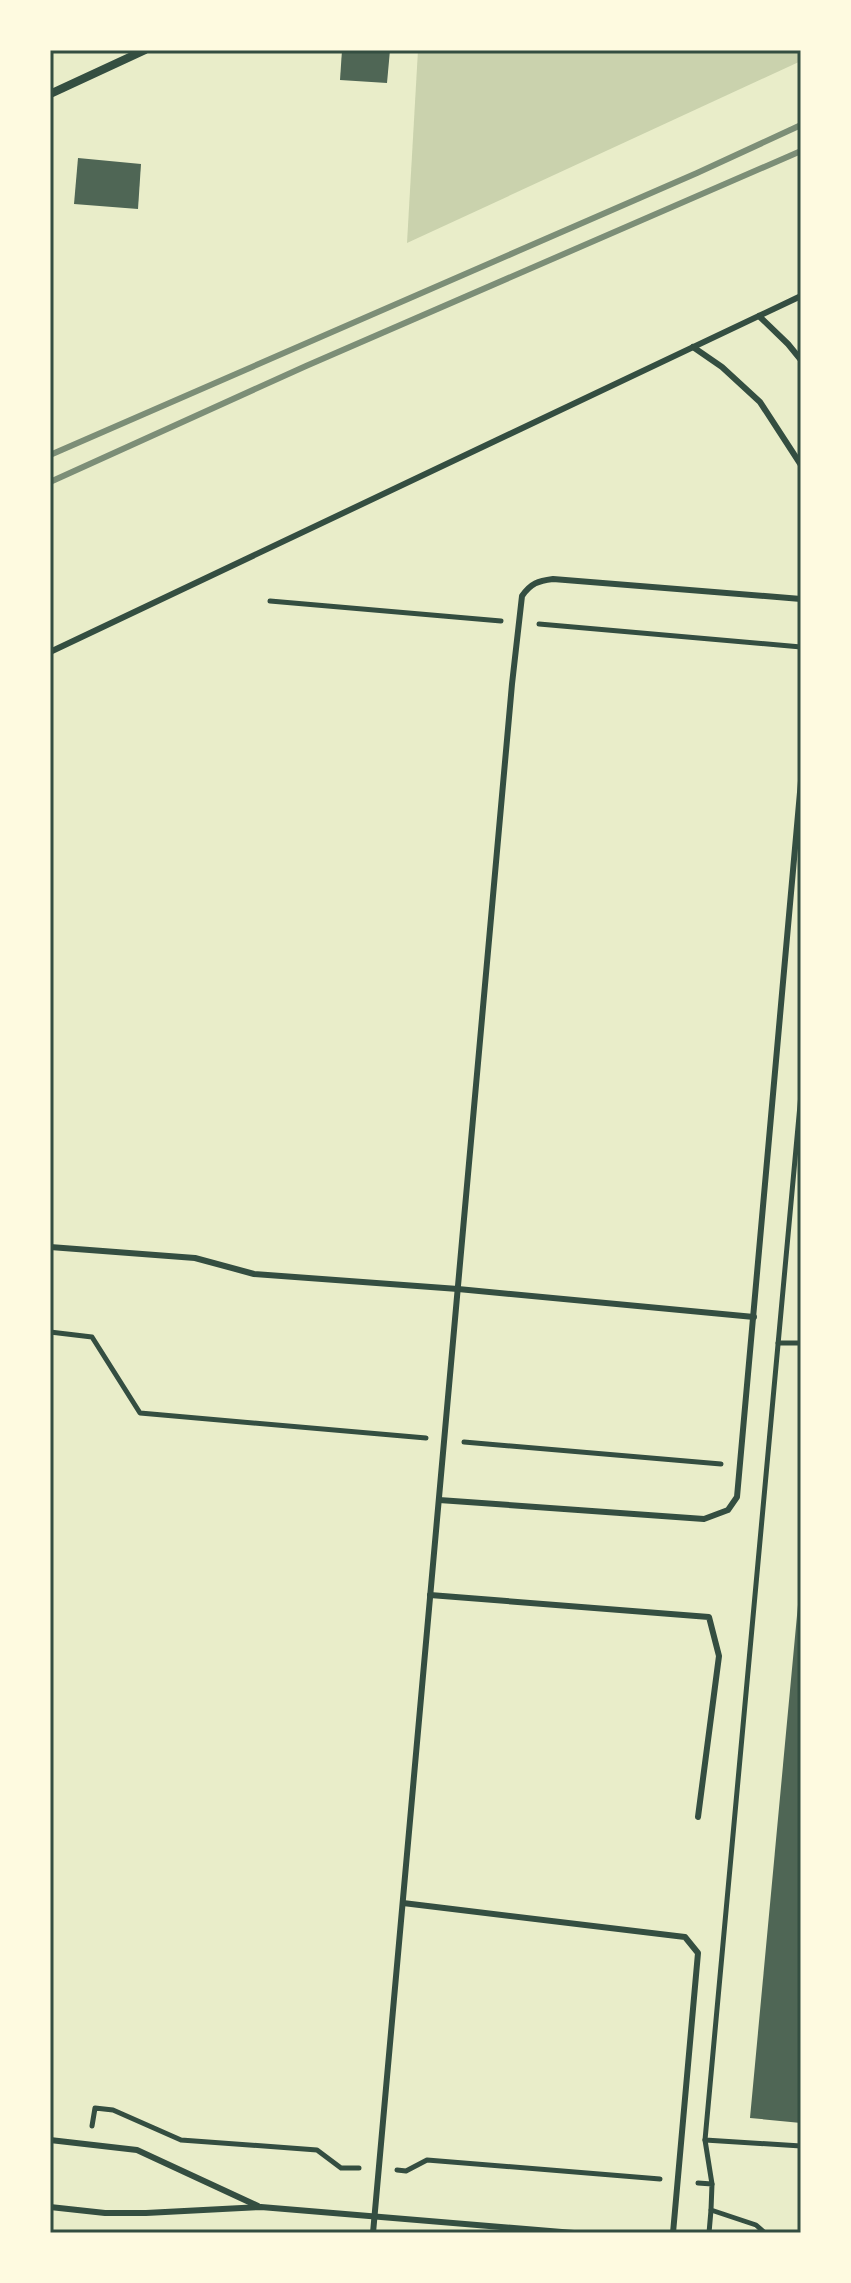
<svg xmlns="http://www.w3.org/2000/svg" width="851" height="2283" font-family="Barlow,sans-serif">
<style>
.green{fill:#cad2ad}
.building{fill:#4f6655}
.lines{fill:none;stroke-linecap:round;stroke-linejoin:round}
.path{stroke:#344e41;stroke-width:5}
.service{stroke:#344e41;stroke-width:6}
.minor{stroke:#344e41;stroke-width:8}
.rail{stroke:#7c8e77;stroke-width:6}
.neatline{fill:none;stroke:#344e41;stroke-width:3}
</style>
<rect width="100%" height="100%" fill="#e9edc9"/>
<path class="green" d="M418,50H801V61L407,243Z"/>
<g class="building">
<path d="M342,50H390L387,83L340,80Z"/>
<path d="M78,158L141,164L138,209L74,204Z"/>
<path d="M799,1594L801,1595V2123L750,2118Z"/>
</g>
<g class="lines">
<g class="path">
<path d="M270,601L501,621"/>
<path d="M539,624L801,647"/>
<path d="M801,1094L705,2140L801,2146"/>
<path d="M50,1332L92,1337L140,1413L426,1438"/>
<path d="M778,1343H801"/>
<path d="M464,1442L721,1464"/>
<path d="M92,2126L95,2108L113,2110L181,2140L317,2150L341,2168H359"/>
<path d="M705,2140L712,2184"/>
<path d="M397,2170L406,2171L427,2160L660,2179"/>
<path d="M698,2183L712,2184L711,2210L756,2225L765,2233"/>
<path d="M709,2233L711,2210"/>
</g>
<g class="service">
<path d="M759,316L788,344L801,360"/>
<path d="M693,347L722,367L760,402L801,465"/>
<path d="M50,652L801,296"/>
<path d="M50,1247L195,1258L254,1274L458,1289L754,1317"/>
<path d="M439,1500L704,1519L728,1510L737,1497L801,781"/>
<path d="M430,1595L709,1617L719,1656L698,1817"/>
<path d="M403,1903L685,1937L698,1953L673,2233"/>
<path d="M50,2140L137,2150L258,2206"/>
<path d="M50,2207L105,2213H146L261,2207L574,2233"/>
<path d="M373,2233L512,684L522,596C531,583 538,581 553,579L801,599"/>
</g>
<path class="minor" d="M50,94L145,50"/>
<g class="rail">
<path d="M50,455L697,173L801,125"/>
<path d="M50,482L306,366L801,151"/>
</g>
</g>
<rect width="851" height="2283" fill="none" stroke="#fefae0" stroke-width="104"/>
<rect x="52" y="52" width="747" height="2179" class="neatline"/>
</svg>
